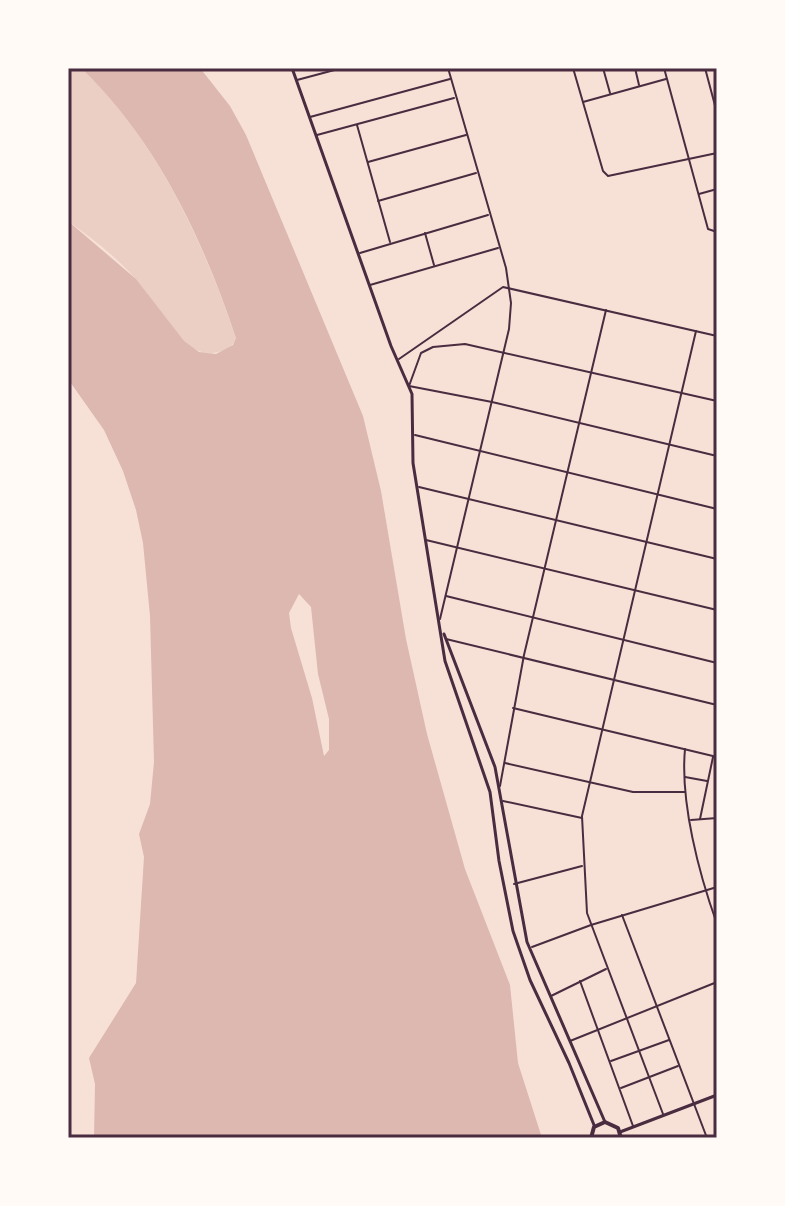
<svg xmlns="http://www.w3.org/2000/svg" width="785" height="1206" font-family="'Fira Sans Condensed',sans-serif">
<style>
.green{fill:#ebcfc5}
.water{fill:#dcb8b0;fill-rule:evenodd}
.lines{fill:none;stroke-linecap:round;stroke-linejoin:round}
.minor{stroke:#4a2c40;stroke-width:2}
.tertiary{stroke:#4a2c40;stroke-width:3}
.secondary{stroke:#4a2c40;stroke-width:3}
.primary{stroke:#4a2c40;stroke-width:4}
.neatline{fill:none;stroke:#4a2c40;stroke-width:3}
</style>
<rect width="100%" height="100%" fill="#f7e1d7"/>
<path class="green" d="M68,68H81C157,141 202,239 236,338C233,345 231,347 224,350C184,368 155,301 134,277C115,256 92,238 68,221Z"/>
<path class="water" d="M81,68H200L230,106L246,135L363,416L381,491L406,639L427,734L465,869L510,985L518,1063L542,1138H94L95,1084L89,1058L136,983L144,857L139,834L150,804L154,762L150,616L143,543L136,510L123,471L104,430L68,379V221L136,279L184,341L199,352L216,354L233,345L236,338C203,239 157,141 81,68ZM299,594L311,607L318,674L329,719V750L324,756L312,698L291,628L289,613Z"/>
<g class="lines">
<g class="minor">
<path d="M573,68L603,171L608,176L717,153"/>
<path d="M603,68L610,93"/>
<path d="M635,68L639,85"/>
<path d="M664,68L708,229L717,232"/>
<path d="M705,68L717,113"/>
<path d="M297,80L342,68"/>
<path d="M583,102L666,79"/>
<path d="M310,117L450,79"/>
<path d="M357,125L390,242"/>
<path d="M317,135L454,98"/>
<path d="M368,162L466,135"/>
<path d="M699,194L717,189"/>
<path d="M378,201L476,173"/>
<path d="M425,233L434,265"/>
<path d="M360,253L488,215"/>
<path d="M370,285L498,248"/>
<path d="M399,359L503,287L717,336"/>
<path d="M717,401L465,344L433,347L421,353L409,386L492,402L717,456"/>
<path d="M415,435L717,509"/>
<path d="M419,487L717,559"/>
<path d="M426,540L717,610"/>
<path d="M446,596L717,663"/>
<path d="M440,619L509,329L511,303L506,268L448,68"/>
<path d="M446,639L717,705"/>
<path d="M513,708L717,757"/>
<path d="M685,749C680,802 699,874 717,924"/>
<path d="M505,763L633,792H685"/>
<path d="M685,777L707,781"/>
<path d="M500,786L524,655L606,310"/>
<path d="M503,801L582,818"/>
<path d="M700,819L713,757"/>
<path d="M691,820L717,818"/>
<path d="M514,884L582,866"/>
<path d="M622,915L707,1138"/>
<path d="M532,947L591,925L717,887"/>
<path d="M580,981L633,1126"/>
<path d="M551,996L606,969"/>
<path d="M570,1041L717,982"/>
<path d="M611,1061L669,1040"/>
<path d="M621,1088L678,1066"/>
<path d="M663,1114L587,913L582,816L696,331"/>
</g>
<path class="tertiary" d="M620,1132L717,1095"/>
<g class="secondary">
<path d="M292,68L391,346L412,394L413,463L445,661L490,792L499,861L513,931L530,980L569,1063L594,1125"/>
<path d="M444,634L495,767L527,942L605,1122"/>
</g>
<path class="primary" d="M591,1138L594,1127L605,1122L618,1128L621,1138"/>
</g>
<rect width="785" height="1206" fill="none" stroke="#fffaf5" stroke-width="140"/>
<rect x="70" y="70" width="645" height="1066" class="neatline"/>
</svg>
